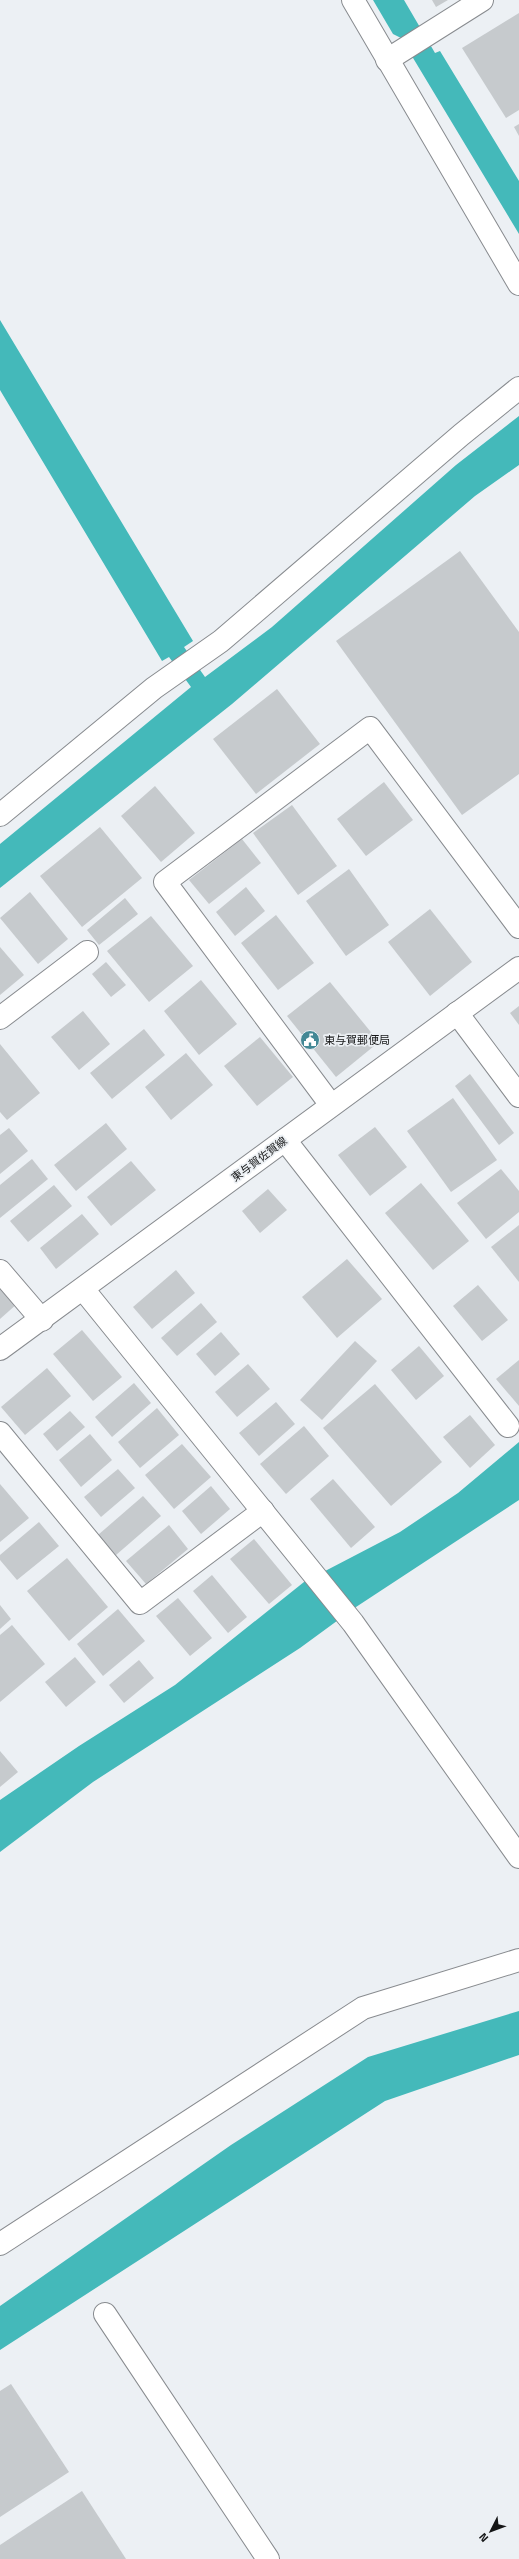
<svg xmlns="http://www.w3.org/2000/svg" width="519" height="2559" font-family="'Titillium Web','Noto Sans JP',sans-serif">
<style>
.water{fill:#44b9ba}
.building{fill:#c6cacd}
.lines{fill:none;stroke-linecap:round;stroke-linejoin:round}
.minor-casing{stroke:#888b8f;stroke-width:24}
.major-casing{stroke:#888b8f;stroke-width:24}
.minor{stroke:#fff;stroke-width:22}
.major{stroke:#fff;stroke-width:22}
.labels{text-anchor:middle;dominant-baseline:central;stroke-width:3.5;stroke-linejoin:round;paint-order:stroke}
.poi-label{font-size:11px;fill:#151617;stroke:#ecf0f4;text-anchor:start}
.street-label{font-size:11px;fill:#151617;stroke:#ecf0f4}
</style>
<rect width="100%" height="100%" fill="#ecf0f4"/>
<g class="water">
<path d="M373,0H404L435,53L440,51L519,181V234L401,38L393,34Z"/>
<path d="M0,320L193,641L184,647L205,677L272,627L456,465L519,416V465L475,496L232,704L0,888V844L191,687L169,657L162,661L0,390Z"/>
<path d="M519,1442V1500L356,1607L300,1648L93,1782L0,1852V1800L79,1746L175,1685L304,1582L400,1532L458,1493Z"/>
<path d="M519,2011V2055L385,2101L0,2350V2306L231,2145L368,2057Z"/>
</g>
<g class="building">
<path d="M432,0H448L436,7Z"/>
<path d="M519,13V110L506,118L462,48Z"/>
<path d="M519,124V136L514,127Z"/>
<path d="M460,551L519,632V774L462,815L336,641Z"/>
<path d="M277,689L320,744L256,794L213,739Z"/>
<path d="M384,782L413,820L366,856L337,819Z"/>
<path d="M155,786L195,833L161,862L121,816Z"/>
<path d="M292,805L337,866L298,895L253,833Z"/>
<path d="M100,827L142,878L82,927L40,876Z"/>
<path d="M242,839L261,863L209,904L189,880Z"/>
<path d="M349,869L389,925L346,956L306,901Z"/>
<path d="M246,887L265,911L235,936L216,912Z"/>
<path d="M30,892L68,939L38,964L0,918Z"/>
<path d="M125,898L138,914L99,945L87,930Z"/>
<path d="M430,909L472,962L430,996L388,942Z"/>
<path d="M276,915L314,963L278,990L241,943Z"/>
<path d="M151,916L193,966L149,1002L107,951Z"/>
<path d="M0,947L24,975L0,995Z"/>
<path d="M106,962L126,985L111,997L92,974Z"/>
<path d="M201,980L237,1024L199,1055L164,1011Z"/>
<path d="M330,982L379,1042L336,1077L287,1016Z"/>
<path d="M519,1006V1025L510,1013Z"/>
<path d="M83,1011L110,1044L79,1070L51,1037Z"/>
<path d="M144,1029L165,1055L112,1099L90,1073Z"/>
<path d="M260,1037L293,1077L257,1106L224,1066Z"/>
<path d="M0,1044L40,1093L7,1120L0,1112Z"/>
<path d="M186,1053L213,1085L171,1120L145,1087Z"/>
<path d="M470,1074L514,1133L499,1145L455,1086Z"/>
<path d="M453,1098L497,1160L451,1192L407,1131Z"/>
<path d="M106,1123L127,1149L76,1191L54,1165Z"/>
<path d="M375,1127L407,1167L370,1196L338,1155Z"/>
<path d="M9,1128L28,1151L0,1174V1135Z"/>
<path d="M32,1159L48,1179L0,1218V1185Z"/>
<path d="M131,1161L156,1190L111,1226L87,1197Z"/>
<path d="M501,1169L519,1191V1212L486,1239L457,1203Z"/>
<path d="M421,1183L469,1241L433,1270L385,1213Z"/>
<path d="M54,1185L72,1206L28,1242L10,1221Z"/>
<path d="M268,1189L287,1210L260,1233L242,1211Z"/>
<path d="M82,1214L99,1234L56,1269L40,1248Z"/>
<path d="M519,1225V1282L491,1247Z"/>
<path d="M347,1259L382,1299L337,1338L302,1297Z"/>
<path d="M176,1270L195,1293L152,1329L133,1307Z"/>
<path d="M0,1283L18,1303L0,1319Z"/>
<path d="M478,1285L508,1320L482,1341L453,1306Z"/>
<path d="M201,1303L217,1322L177,1356L161,1338Z"/>
<path d="M82,1330L122,1377L93,1401L53,1354Z"/>
<path d="M221,1332L240,1354L215,1376L196,1354Z"/>
<path d="M355,1341L377,1361L322,1420L300,1400Z"/>
<path d="M419,1346L444,1376L416,1400L391,1370Z"/>
<path d="M519,1360V1406L496,1379Z"/>
<path d="M248,1364L270,1389L237,1417L215,1392Z"/>
<path d="M47,1368L71,1396L25,1435L1,1407Z"/>
<path d="M134,1383L151,1403L112,1437L95,1417Z"/>
<path d="M375,1384L442,1462L391,1506L323,1428Z"/>
<path d="M276,1402L295,1424L259,1456L239,1433Z"/>
<path d="M157,1408L179,1435L140,1468L118,1442Z"/>
<path d="M70,1411L85,1427L57,1451L43,1434Z"/>
<path d="M470,1415L495,1445L470,1468L443,1437Z"/>
<path d="M304,1426L329,1456L286,1494L260,1464Z"/>
<path d="M90,1434L112,1460L81,1487L59,1460Z"/>
<path d="M182,1444L211,1477L174,1509L145,1475Z"/>
<path d="M118,1469L135,1488L101,1517L84,1497Z"/>
<path d="M333,1479L375,1527L351,1548L310,1499Z"/>
<path d="M0,1484L29,1518L0,1542Z"/>
<path d="M211,1486L230,1509L201,1534L182,1511Z"/>
<path d="M143,1496L161,1516L116,1555L98,1535Z"/>
<path d="M39,1522L59,1546L17,1580L0,1560V1555Z"/>
<path d="M169,1525L188,1549L146,1584L126,1561Z"/>
<path d="M254,1539L292,1585L269,1604L230,1559Z"/>
<path d="M67,1558L108,1607L69,1641L27,1591Z"/>
<path d="M212,1575L247,1617L228,1633L193,1591Z"/>
<path d="M178,1598L212,1638L190,1656L156,1616Z"/>
<path d="M0,1605L11,1619L0,1629Z"/>
<path d="M118,1609L145,1641L103,1676L77,1644Z"/>
<path d="M12,1625L45,1664L0,1702V1635Z"/>
<path d="M75,1657L96,1682L66,1707L45,1682Z"/>
<path d="M139,1660L154,1678L124,1703L109,1685Z"/>
<path d="M0,1751L18,1772L0,1787Z"/>
<path d="M11,2384L69,2472L0,2517V2391Z"/>
<path d="M82,2491L126,2559H0V2545Z"/>
</g>
<g class="lines">
<g class="minor-casing">
<g id="minor">
<path d="M353,0L519,284"/>
<path d="M387,60L482,0"/>
<path d="M0,815L154,688L221,641L461,435L519,388"/>
<path d="M457,1013L519,1096"/>
<path d="M0,1018L87,952"/>
<path d="M331,1105L165,882L370,728L519,927"/>
<path d="M285,1140L508,1426"/>
<path d="M0,1271L42,1320"/>
<path d="M83,1289L353,1623L519,1857"/>
<path d="M0,1433L140,1603L263,1511"/>
<path d="M0,2244L363,2008L519,1960"/>
<path d="M105,2314L268,2559"/>
</g>
</g>
<g class="major-casing">
<path id="major" d="M0,1349L519,968"/>
</g>
<use href="#minor" class="minor"/>
<use href="#major" class="major"/>
</g>
<defs>
<g id="civic-disc" transform="scale(1)"><circle r="9.5" fill="#438895" stroke="#ecf0f4"/><path d="M-.6-6.5H3V-4.5H.6V-3L4-1V1h2V6H-6V1h2V-1L-.6-3ZM-1.2 2.5V6h2.4V2.5Z" fill="#fff"/></g>
</defs>
<g fill-rule="evenodd">
<use href="#civic-disc" x="310" y="1040"/>
</g>
<g class="labels">
<g class="poi-label">
<text x="324" y="1040">東与賀郵便局</text>
</g>
<g class="street-label">
<text transform="translate(259 1159) rotate(-37)">東与賀佐賀線</text>
</g>
</g>
<g transform="translate(491 2531) rotate(228)" stroke="#ecf0f4" stroke-width="3" paint-order="stroke">
<path d="M0-3L7 15L0 10L-7 15Z" fill="#151617"/>
<text y="-6" font-size="11" font-weight="bold" text-anchor="middle" fill="#151617">N</text>
</g>
</svg>
